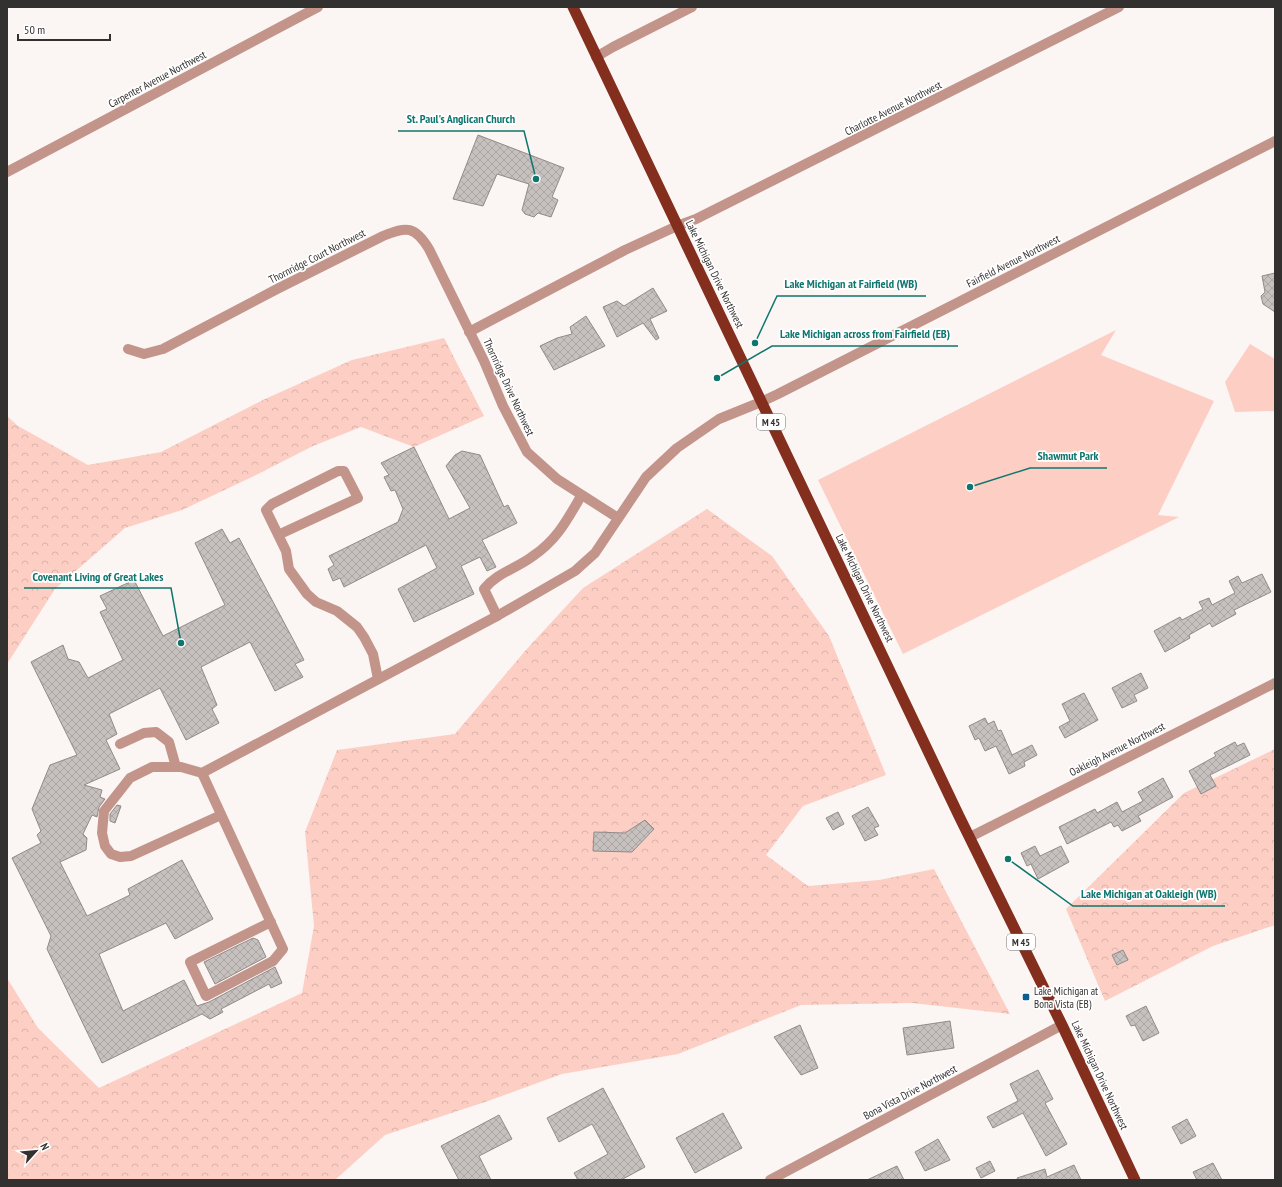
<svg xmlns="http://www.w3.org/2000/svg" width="1282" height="1187" font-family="'PT Sans Narrow',sans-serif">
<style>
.forest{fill:url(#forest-crowns)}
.green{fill:#fdcfc4}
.building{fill:url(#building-cross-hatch);stroke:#908a89}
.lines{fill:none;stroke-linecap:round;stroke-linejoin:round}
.minor{stroke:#c3948a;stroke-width:10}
.trunk{stroke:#842e1e;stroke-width:11}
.poi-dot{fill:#0b6091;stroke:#fff;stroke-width:1.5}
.labels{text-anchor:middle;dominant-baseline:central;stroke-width:3.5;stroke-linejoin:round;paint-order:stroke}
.shield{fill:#fff;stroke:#706f6e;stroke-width:1}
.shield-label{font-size:10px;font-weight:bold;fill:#333130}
.street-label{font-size:11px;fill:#333130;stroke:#fff}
.poi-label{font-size:11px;fill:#333130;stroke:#fff;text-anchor:start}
.leader{fill:none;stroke:#0f766e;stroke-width:1.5}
.callout-dot{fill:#0f766e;stroke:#fff;stroke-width:1.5}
.callout-label{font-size:12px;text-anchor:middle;font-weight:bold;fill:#0f766e;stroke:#fff;stroke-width:3.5;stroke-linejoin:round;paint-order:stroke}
</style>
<defs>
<pattern id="forest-crowns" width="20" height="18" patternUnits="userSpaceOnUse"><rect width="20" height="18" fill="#fdcfc4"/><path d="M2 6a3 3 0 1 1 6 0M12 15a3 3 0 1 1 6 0" fill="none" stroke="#d9b2a9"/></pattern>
<pattern id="building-cross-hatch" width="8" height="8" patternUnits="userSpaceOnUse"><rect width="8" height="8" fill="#c6c0be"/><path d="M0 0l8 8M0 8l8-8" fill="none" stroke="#aba5a4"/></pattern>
</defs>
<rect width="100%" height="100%" fill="#fbf5f3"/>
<g class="forest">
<path d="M444,338L484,416L414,447L361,427L313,446L252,477L182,510L125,528L55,589L7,664V416L18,426L88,465L161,452L265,399L352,360Z"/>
<path d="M707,509L772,556L829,636L886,775L803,806L766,855L808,886L879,880L934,869L1010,1014L912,1003L801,1005L678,1054L562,1074L488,1101L385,1135L335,1180H7V978L38,1028L99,1088L302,993L314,926L305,832L337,750L455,734L525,651L583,588Z"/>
<path d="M1275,749V925L1213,946L1105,1001L1066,909L1184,793Z"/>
</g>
<g class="green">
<path d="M1116,330L1101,355L1214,401L1158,515L1179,517L903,654L818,480Z"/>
<path d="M1250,344L1275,359V411L1235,412L1225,382Z"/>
</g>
<g class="building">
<path d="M478,135L564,168L552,197L558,200L551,217L538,213L534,217L525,214L522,210L529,184L497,174L483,206L453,199Z"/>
<path d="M1275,273V312L1263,304L1261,296L1265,292L1262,276Z"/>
<path d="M653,288L667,311L650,319L659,338L656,340L643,323L617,337L603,307L617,301L624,306Z"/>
<path d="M586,316L605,346L554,370L540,346L557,338L572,334L570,327Z"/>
<path d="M414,447L449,519L470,508L446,466L455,455L462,451L480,455L504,507L508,505L517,523L482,540L496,567L487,571L480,557L461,566L474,594L414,622L398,589L437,568L426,545L344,587L340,578L333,581L328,569L334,565L329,556L398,522L403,509L395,490L391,491L384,477L389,475L381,463Z"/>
<path d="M222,529L230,543L239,538L304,660L295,664L303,677L275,691L250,642L201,667L217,705L212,709L219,723L186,740L160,688L109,714L117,734L106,740L120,769L84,785L102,790L100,797L105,799L99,807L97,817L92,815L83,834L87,838L86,850L60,862L87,916L130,895L128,889L182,860L213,919L175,939L166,923L99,954L123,1011L184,980L197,1006L209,1002L275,967L282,983L271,988L269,984L221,1009L223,1012L210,1019L202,1014L102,1063L47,949L51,936L12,858L41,843L37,835L41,831L32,809L50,765L77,755L31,662L63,645L68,659L79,662L88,678L123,660L100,612L107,609L100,596L134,580L163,636L225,605L195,543Z"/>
<path d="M1262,574L1271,592L1234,610L1236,614L1212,627L1210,623L1189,635L1190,638L1165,652L1154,631L1180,617L1182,620L1203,609L1199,602L1209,598L1212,605L1235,593L1229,581L1238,576L1242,583Z"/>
<path d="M1141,673L1148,688L1134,695L1137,701L1122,708L1112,688Z"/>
<path d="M1084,693L1098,720L1065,738L1059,727L1070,721L1062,704Z"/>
<path d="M985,718L988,724L994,721L998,731L1001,730L1012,755L1032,745L1037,755L1024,762L1025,766L1009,774L996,746L985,751L979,738L975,740L969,726Z"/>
<path d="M1235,742L1237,746L1244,743L1250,755L1210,775L1216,786L1201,794L1189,771L1216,756L1214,753Z"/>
<path d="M1163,778L1173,797L1138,816L1141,821L1122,831L1118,825L1114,827L1111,822L1067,844L1059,827L1095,809L1097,813L1117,802L1122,812L1143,801L1138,792Z"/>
<path d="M117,805L121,806L115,823L110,821V814Z"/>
<path d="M868,807L879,826L874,828L878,835L865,841L852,816Z"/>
<path d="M838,812L844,824L833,830L826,818Z"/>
<path d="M645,820L654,829L632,852L593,851L594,832L625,833Z"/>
<path d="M1035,846L1040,856L1061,846L1069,862L1038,879L1031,864L1027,866L1021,853Z"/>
<path d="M253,938L258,940L266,957L215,984L204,962Z"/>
<path d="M1123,950L1128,960L1117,965L1112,955Z"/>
<path d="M1146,1006L1159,1033L1143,1041L1135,1025L1131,1026L1126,1016Z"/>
<path d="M950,1021L954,1048L907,1055L903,1028Z"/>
<path d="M800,1025L818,1068L801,1075L774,1037Z"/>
<path d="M1038,1070L1053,1099L1045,1103L1067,1144L1046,1156L1023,1113L993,1128L987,1117L1018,1101L1010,1084Z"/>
<path d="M603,1088L645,1167L621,1180H578L574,1173L608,1154L592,1124L559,1142L547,1118Z"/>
<path d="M723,1113L742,1148L695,1173L676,1138Z"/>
<path d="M499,1115L512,1139L479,1156L491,1180H459L441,1146Z"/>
<path d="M1187,1119L1196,1136L1181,1144L1172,1127Z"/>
<path d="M938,1139L950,1160L925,1171L915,1152Z"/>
<path d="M990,1161L995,1171L981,1178L976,1168Z"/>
<path d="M1213,1163L1222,1180H1197L1193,1172Z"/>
<path d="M1074,1165L1081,1180H1018L1017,1178L1045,1169L1047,1177Z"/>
<path d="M897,1166L904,1180H867Z"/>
</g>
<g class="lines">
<g class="minor">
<path d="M596,57L613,47L692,7"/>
<path d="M7,172L318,7"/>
<path d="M469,332L625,250L677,226L696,219L1119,7"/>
<path d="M128,349L144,354L163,349L277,289L383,236C407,226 415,226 429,249L484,361L503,406L527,452L557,479L618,518"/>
<path d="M278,535L358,498L344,471H338L272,504L266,510L286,551L289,569L307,594L316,602L337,611L357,627L364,637L373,654L378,679"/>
<path d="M497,616L484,589C498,572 516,569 533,556C557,540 567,520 581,496"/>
<path d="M120,744L144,733L156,732L169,742L176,767"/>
<path d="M202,773L283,949L273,961L206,996L190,962L271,922"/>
<path d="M221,815L131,856L120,857L111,854L105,846L102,833L104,811L130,778L152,767H181L202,773L497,616L575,571L595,553L646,477L677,448L719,419L761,402L778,394L1275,141"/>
<path d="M970,837L1275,683"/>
<path d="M770,1180L1062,1025"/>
</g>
<path class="trunk" d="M573,7L959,816L1062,1025L1135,1180"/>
</g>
<rect class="poi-dot" x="1022" y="993" width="8" height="8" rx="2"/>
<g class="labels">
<g class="shield">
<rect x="757" y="414" width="28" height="16" rx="3"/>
<rect x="1007" y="934" width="28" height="16" rx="3"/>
</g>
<g class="shield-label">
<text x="771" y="422">M 45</text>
<text x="1021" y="942">M 45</text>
</g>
<g class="street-label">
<text transform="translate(157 79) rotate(-28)">Carpenter Avenue Northwest</text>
<text transform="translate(893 108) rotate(-27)">Charlotte Avenue Northwest</text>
<text transform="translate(317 256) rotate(-27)">Thornridge Court Northwest</text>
<text transform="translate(1013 261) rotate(-27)">Fairfield Avenue Northwest</text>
<text transform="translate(715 274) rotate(64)">Lake Michigan Drive Northwest</text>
<text transform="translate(509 387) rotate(65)">Thornridge Drive Northwest</text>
<text transform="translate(865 588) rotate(64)">Lake Michigan Drive Northwest</text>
<text transform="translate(1117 749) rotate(-27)">Oakleigh Avenue Northwest</text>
<text transform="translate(1100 1075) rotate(65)">Lake Michigan Drive Northwest</text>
<text transform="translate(910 1092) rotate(-28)">Bona Vista Drive Northwest</text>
</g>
<g class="poi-label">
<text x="1034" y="991">Lake Michigan at<tspan x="1034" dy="13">Bona Vista (EB)</tspan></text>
</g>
</g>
<path class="leader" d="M536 179L524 131H398M755 343L777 296H926M717 378L772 346H958M970 487L1030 468H1107M181 643L171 588H24M1008 859L1073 906H1225"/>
<g class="callout-dot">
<circle cx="536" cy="179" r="4"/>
<circle cx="755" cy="343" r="4"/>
<circle cx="717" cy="378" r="4"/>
<circle cx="970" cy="487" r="4"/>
<circle cx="181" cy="643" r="4"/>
<circle cx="1008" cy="859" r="4"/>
</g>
<g class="callout-label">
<text x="461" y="123">St. Paul's Anglican Church</text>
<text x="851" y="288">Lake Michigan at Fairfield (WB)</text>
<text x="865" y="338">Lake Michigan across from Fairfield (EB)</text>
<text x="1068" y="460">Shawmut Park</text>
<text x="98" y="581">Covenant Living of Great Lakes</text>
<text x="1149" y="898">Lake Michigan at Oakleigh (WB)</text>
</g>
<rect width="1282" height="1187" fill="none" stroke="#333130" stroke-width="16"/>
<g transform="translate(36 1151) rotate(63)" stroke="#ffffff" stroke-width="3" paint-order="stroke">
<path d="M0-3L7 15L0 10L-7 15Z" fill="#333130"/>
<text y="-6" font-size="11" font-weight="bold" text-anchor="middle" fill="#333130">N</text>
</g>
<path d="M18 34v6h92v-6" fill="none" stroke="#333130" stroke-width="2"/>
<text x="24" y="34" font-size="12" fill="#333130" stroke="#ffffff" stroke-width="3" paint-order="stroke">50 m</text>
</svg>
